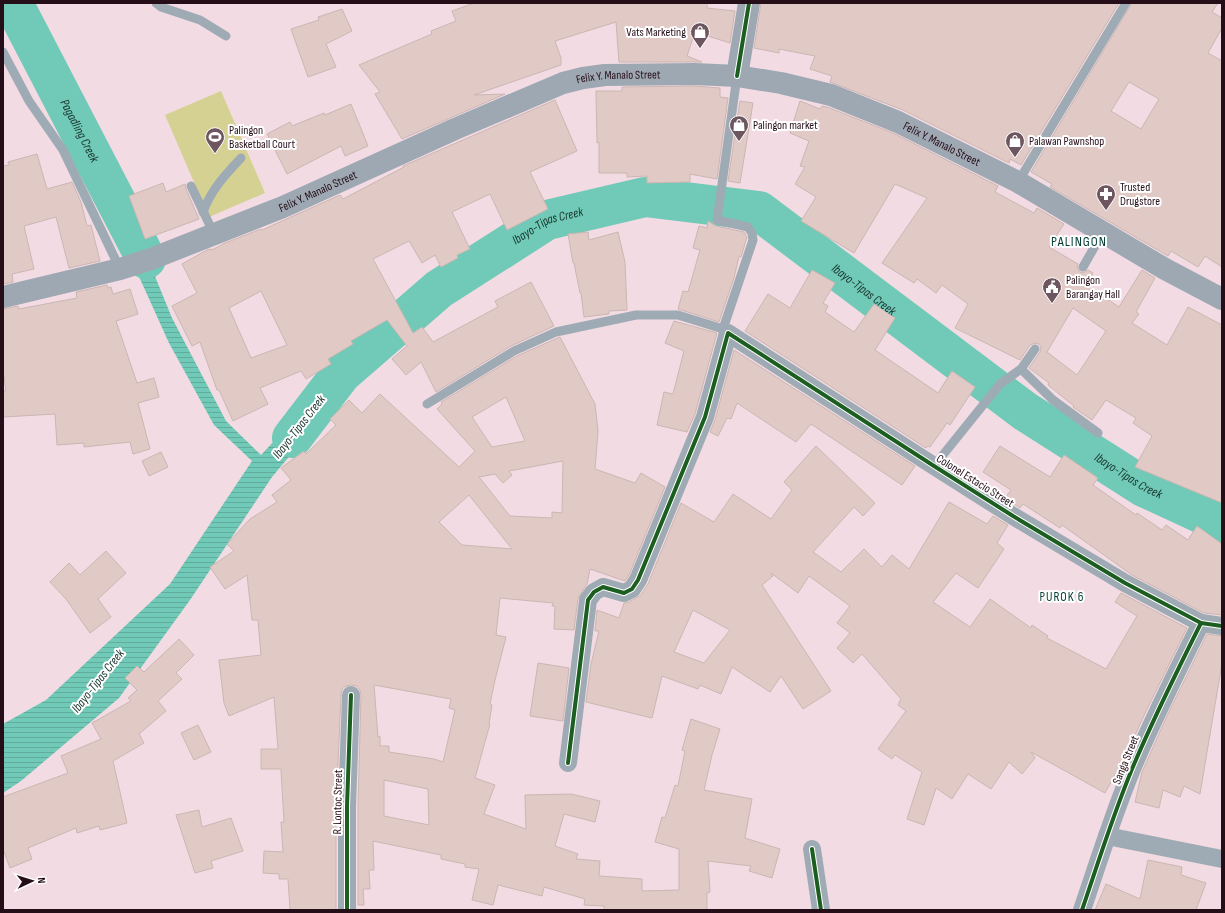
<svg xmlns="http://www.w3.org/2000/svg" width="1225" height="913" font-family="'Sofia Sans Condensed',sans-serif">
<style>
.pitch{fill:#d4d192}
.water{fill:url(#water-rules)}
.lines{fill:none;stroke-linecap:round;stroke-linejoin:round}
.river{stroke:#70cab7;stroke-width:40}
.building{fill:#e1cac6;stroke:#cbb6b2;fill-rule:evenodd}
.lane{stroke:#9fabb4;stroke-width:9}
.street{stroke:#9fabb4;stroke-width:18}
.secondary{stroke:#9ea8b3;stroke-width:22}
.cycleway-casing{stroke:#fff;stroke-width:6}
.cycleway{stroke:#1b5e20;stroke-width:4}
.labels{text-anchor:middle;dominant-baseline:central;stroke-width:4;stroke-linejoin:round;paint-order:stroke}
.poi-label{font-size:12px;fill:#260e18;stroke:#fff;text-anchor:start}
.street-label{font-size:12px;fill:#260e18;stroke:#fff}
.water-label{font-size:13px;font-style:italic;fill:#1a362f;stroke:#fff}
.neighbourhood-label{font-size:13px;letter-spacing:1px;fill:#003b30;stroke:#fff}
.quarter-label{font-size:14px;letter-spacing:1px;fill:#003b30;stroke:#fff}
</style>
<defs>
<pattern id="water-rules" width="6" height="5" patternUnits="userSpaceOnUse"><rect width="6" height="5" fill="#70cab7"/><path d="M0 2.5h6" fill="none" stroke="#61ac9d"/></pattern>
</defs>
<rect width="100%" height="100%" fill="#f2dbe3"/>
<path class="pitch" d="M221,91L265,193L209,217L165,115Z"/>
<path class="water" d="M150,264L172,318L226,421L261,455L321,391L334,403L272,477L190,600L119,698L21,781L3,793V724L46,700L170,584L252,461L214,425L169,343L136,270Z"/>
<g class="lines">
<g class="river">
<path id="s1" d="M13,3L146,259"/>
<path id="s2" d="M292,438L341,374L439,289L547,220L645,197L759,211L1026,412L1144,487L1222,523"/>
</g>
</g>
<g class="building">
<path d="M474,3H707V8L735,11L730,43L695,32L687,56L702,62H619L616,22L555,41L561,58V65L474,95L505,94L402,139L375,94L380,92L359,65L432,34L431,31L456,21L452,11Z"/>
<path d="M761,3H1119L1021,165L1010,159L1009,163L903,110L830,82L832,76L810,69L815,56L779,49V53L754,48Z"/>
<path d="M1132,3H1218L1212,12L1222,18V28L1208,53L1222,61V267L1205,256L1198,267L1171,251L1168,256L1050,187L1052,184L1031,172ZM1129,82L1159,99L1141,129L1111,111Z"/>
<path d="M342,9L352,31L326,44L336,67L308,77L291,29L319,20L318,17Z"/>
<path d="M695,86L720,88V97L728,98L717,179L690,174V182L647,183V176L627,177V173H599V142L597,143L596,91H622V87Z"/>
<path d="M555,100L577,151L530,172L548,209L507,230L490,194L452,212L470,249L457,255L458,258L441,267L435,255L422,263L409,241L373,259L413,333L422,327L433,342L498,307L495,301L531,282L554,326L511,346L436,392L421,362L406,375L392,359L407,346L387,320L351,341L353,344L328,359L331,364L306,379L301,371L260,388L268,404L233,421L219,390H217L200,342L192,346L172,306L197,293L182,264L207,250L211,249L212,250L225,243L261,229L262,230L340,195L343,199L404,167L403,166ZM261,291L287,345L251,358L229,308Z"/>
<path d="M740,101L753,103L740,183L728,181Z"/>
<path d="M800,101L820,109L822,106L827,107L893,133L998,186L995,192L1034,213L1037,208L1064,224L1049,247L1078,264L1077,267L1080,272L1083,273L1088,270L1093,273L1086,285L1119,307L1142,270L1155,278L1136,312L1139,314L1132,323L1167,345L1188,307L1222,325V503L1135,467L1152,436L1133,423L1136,418L1106,400L1092,420L1073,407L1074,406L1048,385L1049,383L1029,368L1040,352L1041,347L1039,344L1035,343L1030,345L1020,360L955,328L968,304L942,285L936,293L917,279L914,283L882,263L927,198L895,184L854,253L801,221L816,197L795,184L805,167L800,166L809,141L790,133ZM1073,308L1106,331L1077,375L1047,352Z"/>
<path d="M351,104L368,146L345,156L341,146L287,174L267,134L290,122L292,126L324,113L325,115Z"/>
<path d="M37,154L47,189L72,182L81,202L87,226L91,225L100,261L69,268L56,217L24,226L34,269L12,274L13,282L3,284V166L9,165L8,162Z"/>
<path d="M163,183L166,192L185,184L186,189L199,219L145,239L129,196Z"/>
<path d="M708,221L716,226L744,232L747,237L741,257L739,256L734,278L719,322L678,309L683,291L688,292L700,250L693,248L699,226L707,228Z"/>
<path d="M588,232L589,240L618,232L625,262L627,310L609,311V314L584,317L581,293H580L574,263H573L568,234Z"/>
<path d="M812,270L835,283L823,303L828,306L825,312L854,332L874,304L895,318L875,350L938,393L952,371L975,387L950,425L947,423L930,447L928,446L926,448L745,331L768,294L790,308Z"/>
<path d="M107,285L108,288L111,287L113,294L130,289L138,314L116,321L137,383L154,378L159,397L138,403L150,449L133,454L130,442L84,447V443L57,445L55,414L3,417V391H6L3,370V309L18,306L19,309L77,298L76,292Z"/>
<path d="M674,321L717,333L695,414L687,432L657,425L664,392L673,394L684,351L665,343Z"/>
<path d="M560,337L595,404L598,431L595,469L635,483L641,473L665,487L629,575L625,581L590,569L587,584L578,598L574,630L554,629L555,606H552L553,603L500,598L496,635L506,637L495,680L490,704L492,705L489,724H490L475,778L495,785L484,814L526,829L525,795L571,794L600,801L595,822L564,814L555,846L578,854L576,859L600,861L599,876L642,879V891L679,890V849L655,842L662,817L665,818L675,785L678,786L685,751L682,750L691,719L720,729L712,755L704,790L752,799L745,838L780,849L772,878L749,871L751,866L708,861L710,892L707,893V910H604V906L584,905L585,899L544,887L542,896L498,885L493,905L472,900L479,869L465,867V864L441,859V855L373,841L374,870H369L370,889H363L364,905H358V806L361,695L360,690L357,686L351,685L346,686L342,689L341,695L336,806V910H290L288,879H279V874L263,873L264,851L283,852L281,822H284L281,769H261V749H278L274,697L229,716L224,703L219,660L261,655L258,620H252L247,575L225,589L210,567L234,551L227,544L250,519L277,502L272,495L291,480L281,468L304,451L306,454L336,425L330,419L349,400L362,413L380,394L459,467L475,451L437,409L442,404L441,402L517,356ZM506,397L525,441L492,447L472,417ZM563,461L562,513L552,512V518L510,516L479,477L495,474L503,483L512,475L509,471ZM469,495L512,549L462,545L439,522ZM374,685L451,699L449,708L455,710L443,762L434,759L389,752V746H380V736L378,737ZM384,780L428,789L429,825L384,816Z"/>
<path d="M734,350L915,466L902,485L811,424L796,442L737,403L731,419L727,418L718,436L710,432L715,420Z"/>
<path d="M816,446L875,503L863,516L854,507L813,552L841,572L864,549L882,567L892,555L909,569L949,502L987,524L993,516L1008,525L997,543L1004,549L978,588L956,573L933,602L970,627L990,599L1031,628L1032,625L1048,636L1047,638L1106,669L1137,616L1115,602L1121,593L1187,628L1147,709L1126,755L1105,793L1031,752L1035,758L1022,774L1009,762L991,789L968,774L952,799L936,788L924,825L907,819L922,772L895,755L892,759L878,749L906,711L898,705L901,699L862,654L853,663L837,648L850,633L837,623L850,606L809,576L798,593L771,573L773,576L762,585L831,691L803,709L781,676L770,692L732,667L721,694L700,685L698,689L662,676L652,718L586,702L591,664L599,631H595L597,610L619,618L624,603L629,602L641,595L648,584L681,503L714,522L733,494L771,519L792,490L784,482ZM693,610L730,630L704,663L674,652Z"/>
<path d="M1000,446L1050,477L1064,455L1098,478L1093,485L1136,515L1137,513L1162,530L1166,525L1188,540L1197,526L1222,544V615L1204,613L1132,575L1062,525L1060,528L1023,504L1020,508L1005,498L1011,490L983,472Z"/>
<path d="M161,452L168,467L149,476L142,461Z"/>
<path d="M106,551L126,573L98,599L111,617L90,633L66,599L50,582L69,563L80,575Z"/>
<path d="M1207,634L1222,636V663L1200,794L1184,786L1180,797L1163,790L1159,808L1135,802L1142,772L1166,718Z"/>
<path d="M179,639L194,655L176,673L182,679L158,701L166,711L139,734L144,743L113,761L127,823L100,830L99,826L77,833L76,828L28,848L32,859L10,868L3,849V797L68,773L61,756L101,739L92,723L131,701L128,698L137,690L125,678L137,666L144,672Z"/>
<path d="M538,663L569,668L563,721L530,716Z"/>
<path d="M198,725L211,752L194,760L181,733Z"/>
<path d="M199,810L202,827L231,818L243,851L211,861L213,868L195,873L176,815Z"/>
<path d="M1148,860L1182,867L1181,875L1206,883L1196,910H1095L1106,884L1140,899Z"/>
</g>
<g class="lines">
<g class="lane">
<path d="M156,3L161,7L200,20L226,36"/>
<path d="M3,52L29,101L63,150L120,269"/>
<path d="M1018,182L1126,3"/>
<path d="M191,186L214,234"/>
<path d="M203,212C211,190 225,175 241,158"/>
<path d="M1083,267L1103,232"/>
<path d="M723,329L753,240L752,233L748,227L717,220L737,76"/>
<path d="M1021,369L1053,400L1098,433"/>
<path d="M427,404L514,351L556,332L636,315H678L723,329L728,333"/>
<path d="M934,466L1000,384L1021,369L1035,349"/>
</g>
<g class="street">
<path d="M568,763L588,600L594,592L603,587L624,593L632,589L638,580L705,417L728,333L934,466L1013,516L1125,583L1201,623L1222,626"/>
<path d="M1107,836L1222,859"/>
<path d="M812,849L821,910"/>
<path d="M347,910V806L351,695"/>
<path d="M1082,910C1098,863 1113,815 1132,769C1153,719 1177,671 1201,623"/>
</g>
<g class="secondary">
<path d="M737,76L749,3"/>
<path id="s3" d="M3,297L120,269L151,259L283,207L455,129L563,83L583,78L605,75L695,74L737,76L781,83L831,95L898,122L1018,182L1165,269L1222,299"/>
</g>
<g class="cycleway-casing">
<g id="cycleway">
<path d="M737,76L749,3"/>
<path d="M568,763L588,600L594,592L603,587L624,593L632,589L638,580L705,417L728,333L934,466L1013,516L1125,583L1201,623L1222,626"/>
<path d="M812,849L821,910"/>
<path d="M347,910V806L351,695"/>
<path d="M1082,910C1098,863 1113,815 1132,769C1153,719 1177,671 1201,623"/>
</g>
</g>
<use href="#cycleway" class="cycleway"/>
</g>
<defs>
<g id="shop-pin" transform="scale(1)"><path d="M0 17L-7.5 6A9.5 9.5 0 1 1 7.5 6Z" fill="#6d565f" stroke="#fff"/><path d="M-5-2.5h2.3a2.7 3.5 0 0 1 5.4 0H5L5.5 6h-11ZM-1.5-2.5h3a1.5 2.3 0 0 0-3 0Z" fill="#fff"/></g>
<g id="stadium-pin" transform="scale(1)"><path d="M0 17L-7.5 6A9.5 9.5 0 1 1 7.5 6Z" fill="#6d565f" stroke="#fff"/><path d="M0-5a6.5 5 0 1 0 0 10a6.5 5 0 1 0 0-10ZM-3.5-1.8h7v3.6h-7Z" fill="#fff"/></g>
<g id="pharmacy-pin" transform="scale(1)"><path d="M0 17L-7.5 6A9.5 9.5 0 1 1 7.5 6Z" fill="#6d565f" stroke="#fff"/><path d="M-2-6h4v4h4v4h-4v4h-4v-4h-4v-4h4Z" fill="#fff"/></g>
<g id="civic-pin" transform="scale(1)"><path d="M0 17L-7.5 6A9.5 9.5 0 1 1 7.5 6Z" fill="#6d565f" stroke="#fff"/><path d="M-.6-6.5H3V-4.5H.6V-3L4-1V1h2V6H-6V1h2V-1L-.6-3ZM-1.2 2.5V6h2.4V2.5Z" fill="#fff"/></g>
</defs>
<g fill-rule="evenodd">
<use href="#shop-pin" x="700" y="32"/>
<use href="#shop-pin" x="739" y="125"/>
<use href="#stadium-pin" x="215" y="137"/>
<use href="#shop-pin" x="1015" y="141"/>
<use href="#pharmacy-pin" x="1106" y="194"/>
<use href="#civic-pin" x="1052" y="287"/>
</g>
<g class="labels">
<g class="poi-label">
<text x="686" y="32" text-anchor="end">Vats Marketing</text>
<text x="753" y="125">Palingon market</text>
<text x="229" y="130">Palingon<tspan x="229" dy="14">Basketball Court</tspan></text>
<text x="1029" y="141">Palawan Pawnshop</text>
<text x="1120" y="187">Trusted<tspan x="1120" dy="14">Drugstore</tspan></text>
<text x="1066" y="280">Palingon<tspan x="1066" dy="14">Barangay Hall</tspan></text>
</g>
<g class="street-label">
<text stroke="none"><textPath href="#s3" startOffset="657">Felix Y. Manalo Street</textPath></text>
<text stroke="none"><textPath href="#s3" startOffset="993">Felix Y. Manalo Street</textPath></text>
<text stroke="none"><textPath href="#s3" startOffset="333">Felix Y. Manalo Street</textPath></text>
<text transform="translate(975 481) rotate(32)">Colonel Estacio Street</text>
<text transform="translate(1126 760) rotate(-68)">Sanga Street</text>
<text transform="translate(338 802) rotate(-89)">R. Lontoc Street</text>
</g>
<g class="water-label">
<text stroke="none"><textPath href="#s1" startOffset="144">Pagadling Creek</textPath></text>
<text stroke="none"><textPath href="#s2" startOffset="337">Ibayo-Tipas Creek</textPath></text>
<text stroke="none"><textPath href="#s2" startOffset="685">Ibayo-Tipas Creek</textPath></text>
<text transform="translate(299 427) rotate(-52)">Ibayo-Tipas Creek</text>
<text stroke="none"><textPath href="#s2" startOffset="1009">Ibayo-Tipas Creek</textPath></text>
<text transform="translate(98 681) rotate(-52)">Ibayo-Tipas Creek</text>
</g>
<g class="neighbourhood-label">
<text x="1062" y="597">PUROK 6</text>
</g>
<g class="quarter-label">
<text x="1079" y="241">PALINGON</text>
</g>
</g>
<rect width="1225" height="913" fill="none" stroke="#260e18" stroke-width="8"/>
<g transform="translate(32 881) rotate(86)" stroke="#ffffff" stroke-width="3" paint-order="stroke">
<path d="M0-3L7 15L0 10L-7 15Z" fill="#260e18"/>
<text y="-6" font-size="11" font-weight="bold" text-anchor="middle" fill="#260e18">N</text>
</g>
</svg>
